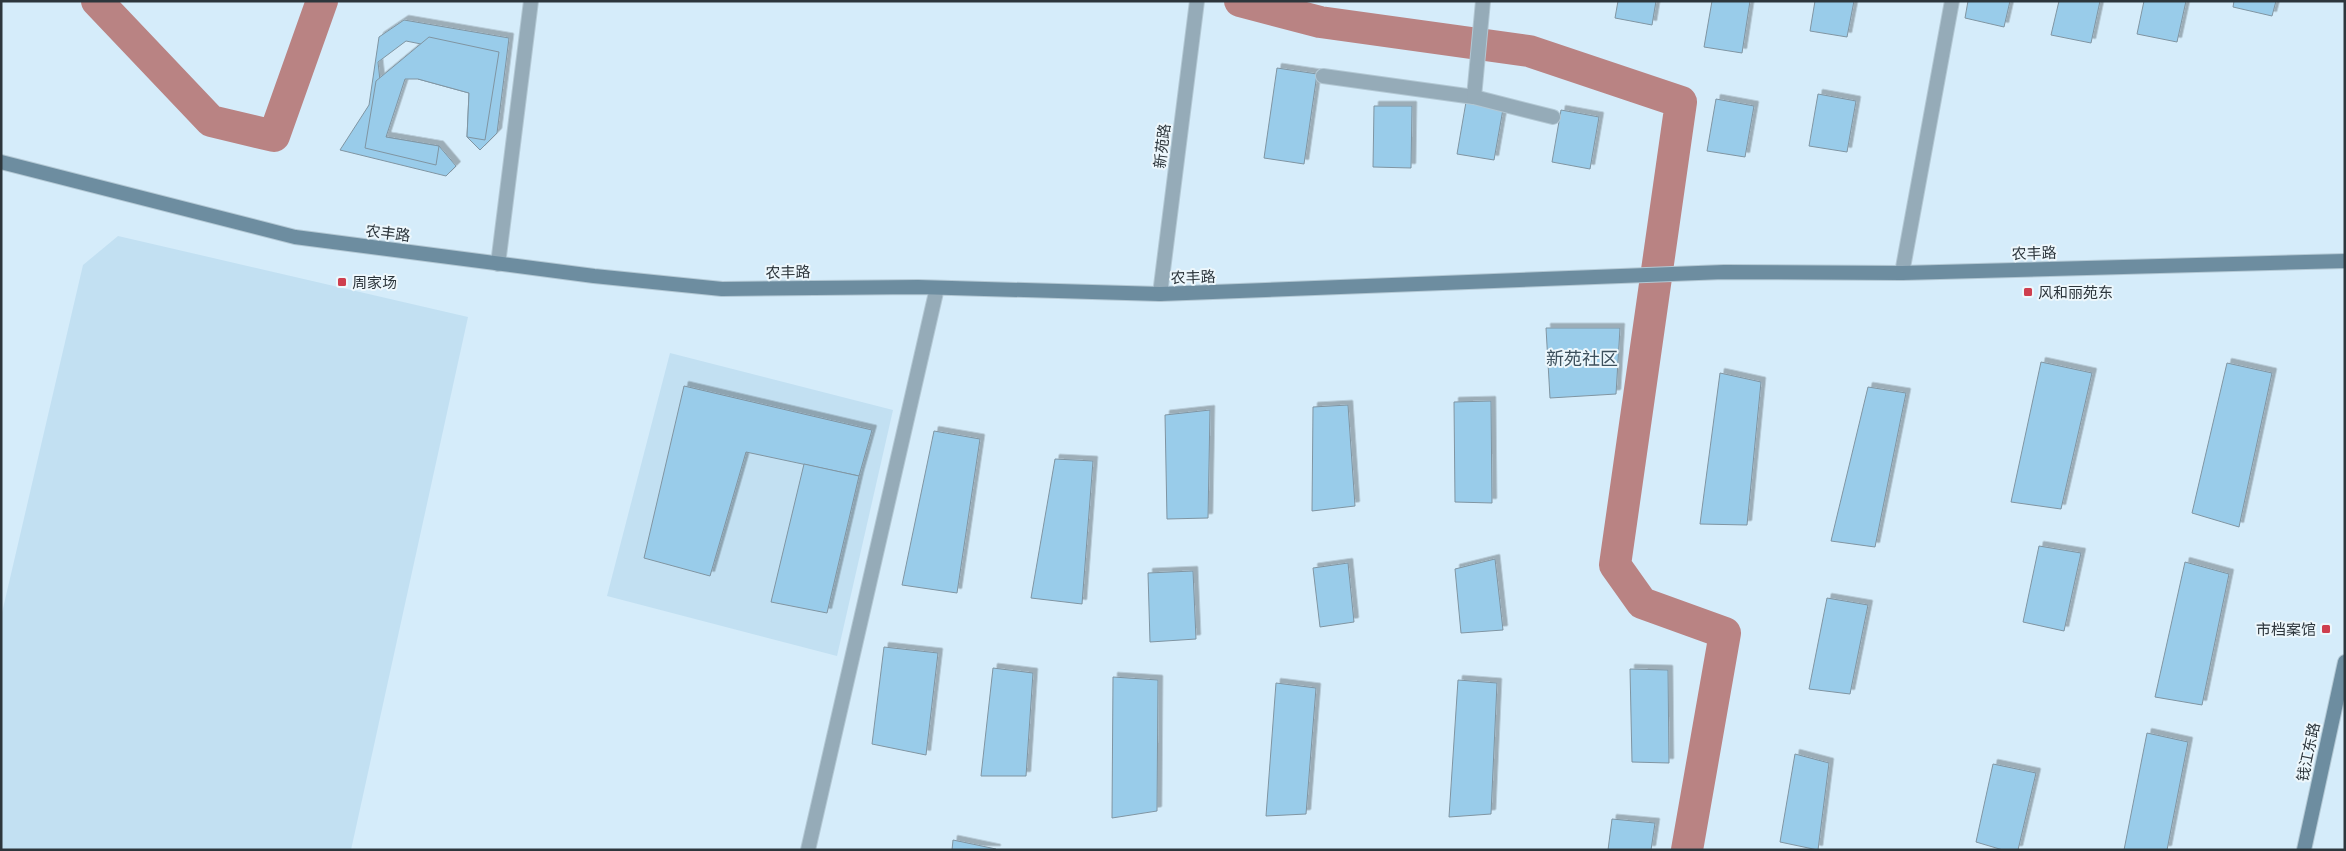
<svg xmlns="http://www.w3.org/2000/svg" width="2346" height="851" font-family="'Asap Condensed','Noto Sans SC',sans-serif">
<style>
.built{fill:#c2e0f2}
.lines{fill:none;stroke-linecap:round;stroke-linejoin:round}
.river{stroke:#b98383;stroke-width:32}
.building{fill:#99ccea;stroke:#8095a2;filter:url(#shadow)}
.minor-casing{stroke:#b3c8d4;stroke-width:16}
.secondary-casing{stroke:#b3c8d4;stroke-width:16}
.minor{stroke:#95abb8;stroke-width:14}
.secondary{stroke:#6d8da0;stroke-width:14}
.poi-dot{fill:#ce3e4e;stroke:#edf7fc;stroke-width:2}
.labels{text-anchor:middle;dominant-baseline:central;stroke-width:4;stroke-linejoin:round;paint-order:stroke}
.street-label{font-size:15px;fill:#2d363c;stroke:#edf7fc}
.poi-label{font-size:15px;fill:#2d363c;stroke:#edf7fc;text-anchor:start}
.quarter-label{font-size:18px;fill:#3d505c;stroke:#edf7fc}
</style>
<defs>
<filter id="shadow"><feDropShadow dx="4.5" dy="-4.5" stdDeviation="0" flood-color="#0004"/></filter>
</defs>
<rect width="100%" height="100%" fill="#d5ecfa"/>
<g class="built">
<path d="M118,236L468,317L351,850H1V617L83,265Z"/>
<path d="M670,353L893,410L837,656L607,596Z"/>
</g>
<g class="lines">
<g class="river">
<path d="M97,1L211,121L274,136L322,1"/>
<path d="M1240,1L1320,22L1529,51L1681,102L1615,565L1642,603L1725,633L1687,850"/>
</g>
</g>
<g class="building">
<path d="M1618,1H1656L1652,25L1615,18Z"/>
<path d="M1712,1H1750L1742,53L1704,47Z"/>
<path d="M1815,1H1854L1847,37L1810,31Z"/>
<path d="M1968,1H2010L2004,27L1965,18Z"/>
<path d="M2059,1H2100L2091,43L2051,35Z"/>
<path d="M2144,1H2186L2177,42L2137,34Z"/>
<path d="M2234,1H2276L2272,16L2233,7Z"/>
<path d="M404,20L509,38L497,133L480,150L467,137L469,93L418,79L426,45L406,41L378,62L386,137L439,146L456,166L446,176L340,150L369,105L379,37Z"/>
<path d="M429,37L499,52L485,140L467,137L469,93L418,79H405L386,137L439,146L436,165L365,148L376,81Z"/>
<path d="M1277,68L1317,74L1304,164L1264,158Z"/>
<path d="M1818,94L1856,101L1847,152L1809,146Z"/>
<path d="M1716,99L1754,106L1745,157L1707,151Z"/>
<path d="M1466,102L1503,109L1494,160L1457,154Z"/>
<path d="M1374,106H1412L1411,168L1373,167Z"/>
<path d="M1561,110L1599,117L1590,169L1552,162Z"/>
<path d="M1546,328H1620L1616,394L1550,398Z"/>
<path d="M2041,362L2092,373L2061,509L2011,502Z"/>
<path d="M2227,363L2272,373L2239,527L2192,513Z"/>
<path d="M1720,373L1761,382L1747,525L1700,524Z"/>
<path d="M684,386L872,430L859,476L746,452L710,576L644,558Z"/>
<path d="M1868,387L1906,393L1875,547L1831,541Z"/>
<path d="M1491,401L1492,503L1455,502L1454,402Z"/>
<path d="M1348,405L1355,506L1312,511L1313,407Z"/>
<path d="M1210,410L1208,518L1167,519L1165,415Z"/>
<path d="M934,431L980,439L957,593L902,585Z"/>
<path d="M1055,459L1093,461L1082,604L1031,598Z"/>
<path d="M804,464L859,476L827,613L771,602Z"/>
<path d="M2039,546L2081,553L2064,631L2023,622Z"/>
<path d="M1495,559L1503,630L1461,633L1455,569Z"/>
<path d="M2185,562L2229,574L2202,705L2155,697Z"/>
<path d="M1348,563L1354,622L1320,627L1313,568Z"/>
<path d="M1193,571L1196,639L1150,642L1148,573Z"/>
<path d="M1827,598L1868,605L1850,694L1809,689Z"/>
<path d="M884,647L938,653L926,755L872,744Z"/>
<path d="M993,668L1033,673L1026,776H981Z"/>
<path d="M1630,669L1668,670L1669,763L1632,762Z"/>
<path d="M1113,677L1158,680L1157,811L1112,818Z"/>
<path d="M1458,680L1497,683L1491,814L1449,817Z"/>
<path d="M1276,683L1316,688L1306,814L1266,816Z"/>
<path d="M2147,733L2188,742L2167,850H2124Z"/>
<path d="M1795,754L1829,763L1818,850L1780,842Z"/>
<path d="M1993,764L2036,773L2018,850H2003L1976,842Z"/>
<path d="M1612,819L1655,823L1651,850H1608Z"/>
<path d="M953,840L996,849V850H952Z"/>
</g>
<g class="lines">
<g class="minor-casing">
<g id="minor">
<path d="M1323,76L1474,97L1553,117"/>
<path d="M1474,97L1483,1"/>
<path d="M498,264L531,1"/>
<path d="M1902,273L1952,1"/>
<path d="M1160,294L1197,1"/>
<path d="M808,850L937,288"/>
</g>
</g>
<g class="secondary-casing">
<g id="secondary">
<path d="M1,162L295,237L594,276L722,289L918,287L1160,294L1724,272L1902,273L2345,261"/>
<path d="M2304,850L2345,662"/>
</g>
</g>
<use href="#minor" class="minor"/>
<use href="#secondary" class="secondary"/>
</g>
<g class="poi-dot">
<rect x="337" y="277" width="10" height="10" rx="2.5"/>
<rect x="2023" y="287" width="10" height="10" rx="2.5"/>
<rect x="2321" y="624" width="10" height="10" rx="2.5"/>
</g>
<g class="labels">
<g class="street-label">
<text transform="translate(1162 146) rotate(-83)">新苑路</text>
<text transform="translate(388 233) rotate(7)">农丰路</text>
<text transform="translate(2034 253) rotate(-2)">农丰路</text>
<text transform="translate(788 272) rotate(-1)">农丰路</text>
<text transform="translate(1193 277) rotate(-2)">农丰路</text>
<text transform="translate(2308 752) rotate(-78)">钱江东路</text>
</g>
<g class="poi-label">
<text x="352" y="282">周家场</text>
<text x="2038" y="292">风和丽苑东</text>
<text x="2316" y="629" text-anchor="end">市档案馆</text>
</g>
<g class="quarter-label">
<text x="1582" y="358">新苑社区</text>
</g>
</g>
<rect width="2346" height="851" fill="none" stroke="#2d363c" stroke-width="5"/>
</svg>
